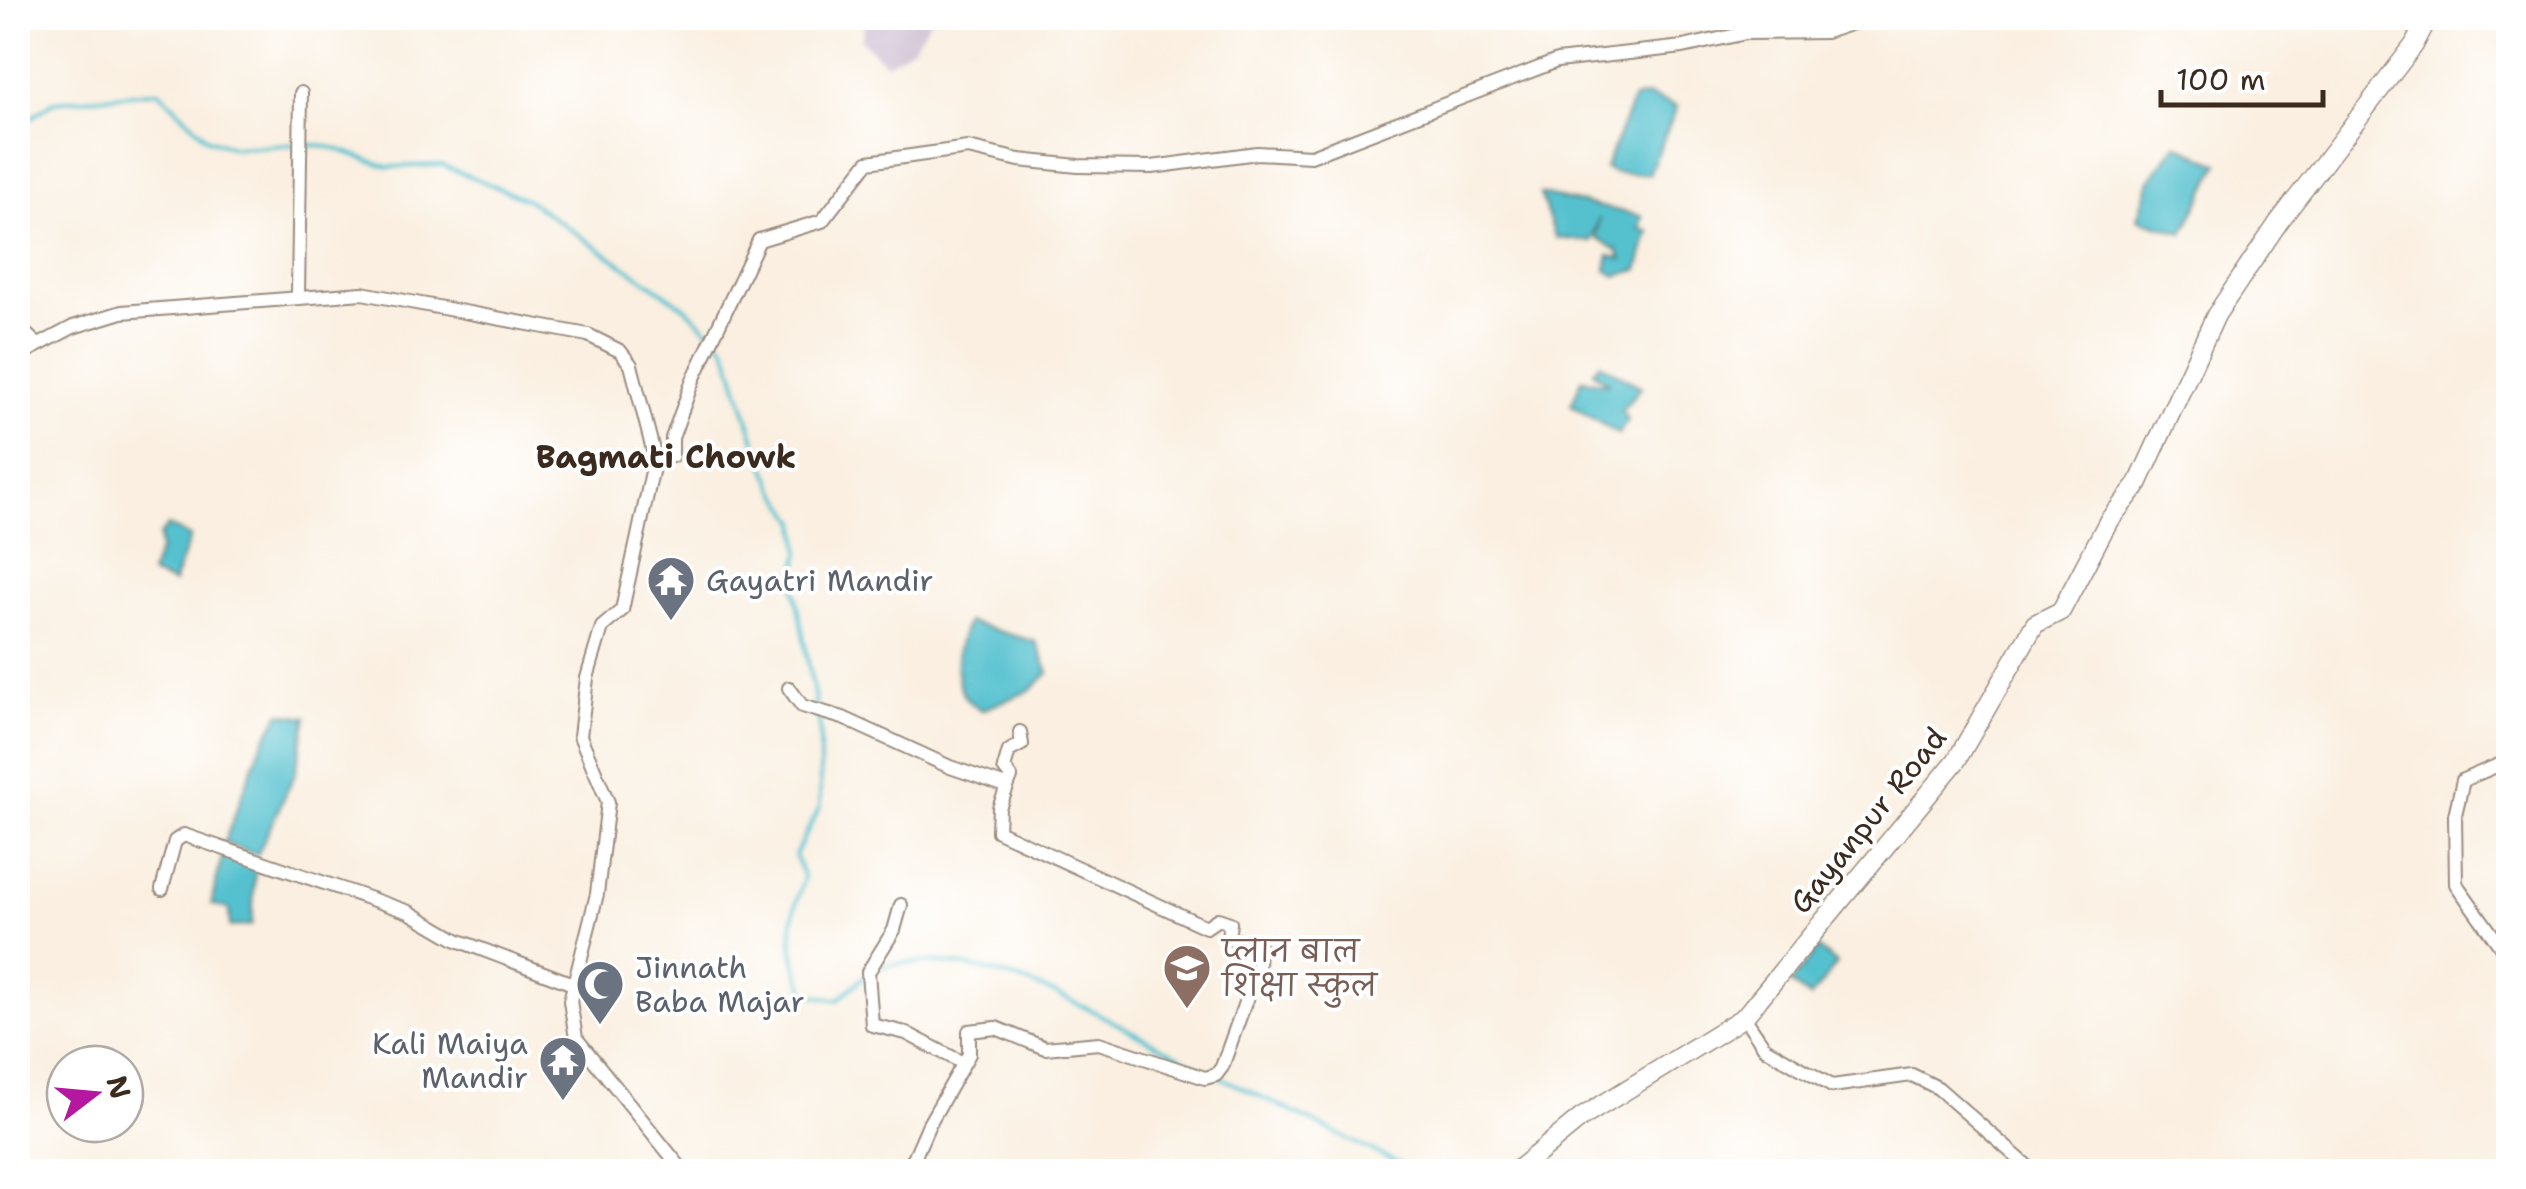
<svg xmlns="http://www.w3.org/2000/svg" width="2526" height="1189" font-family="'Shantell Sans','Playpen Sans Deva',sans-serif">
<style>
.industrial{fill:#cebed2}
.water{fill:#55c1cf;stroke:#487676;stroke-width:2.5}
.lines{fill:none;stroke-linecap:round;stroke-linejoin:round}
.stream{stroke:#55c1cf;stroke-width:4}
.minor-casing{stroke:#9a8c7f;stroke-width:16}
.tertiary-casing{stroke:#9a8c7f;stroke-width:21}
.minor{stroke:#fff;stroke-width:12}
.tertiary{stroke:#fff;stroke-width:18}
.labels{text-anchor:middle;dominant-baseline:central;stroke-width:8;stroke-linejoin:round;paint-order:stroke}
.worship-label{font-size:30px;fill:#5b616d;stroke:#fff;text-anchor:start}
.street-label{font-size:30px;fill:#3b2a1e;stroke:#fff}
.education-label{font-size:30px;fill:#785e54;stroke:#fff;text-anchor:start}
.neighbourhood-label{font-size:32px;font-weight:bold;fill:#3b2a1e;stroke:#fff}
</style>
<rect width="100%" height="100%" fill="#fff"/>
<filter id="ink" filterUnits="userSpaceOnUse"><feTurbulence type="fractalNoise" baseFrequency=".01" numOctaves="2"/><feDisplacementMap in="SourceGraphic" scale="20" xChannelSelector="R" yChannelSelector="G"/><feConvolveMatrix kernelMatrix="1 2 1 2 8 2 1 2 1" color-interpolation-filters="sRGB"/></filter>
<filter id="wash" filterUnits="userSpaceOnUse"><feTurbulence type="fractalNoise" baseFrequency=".0048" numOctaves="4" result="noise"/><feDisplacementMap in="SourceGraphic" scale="40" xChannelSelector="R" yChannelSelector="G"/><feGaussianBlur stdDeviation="2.25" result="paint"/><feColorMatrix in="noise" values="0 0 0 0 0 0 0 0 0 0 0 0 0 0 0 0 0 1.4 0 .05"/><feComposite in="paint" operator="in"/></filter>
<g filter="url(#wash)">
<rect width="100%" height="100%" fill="#faefe0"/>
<path class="industrial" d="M866,18H931L913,47L886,64L861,40Z"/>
<g class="water">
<path d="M1648,96L1677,107L1649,174L1614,173L1605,168L1633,99Z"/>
<path d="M2176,144L2219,164L2183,233L2138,219L2150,180Z"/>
<path d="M1540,194L1642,216L1639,229L1649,230L1638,270L1616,276L1606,269L1609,255L1622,259L1617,250L1596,238L1599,218L1591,241L1556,238Z"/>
<path d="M1600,363L1641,387L1621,411L1628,420L1618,434L1571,405L1582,379L1610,384L1593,371Z"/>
<path d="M168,526L190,537L173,583L150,574L160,549L159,536Z"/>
<path d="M967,622L1036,642L1049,673L1031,690L982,710C948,696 954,649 967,622Z"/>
<path d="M280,713L307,717L295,774L257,855L224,843L260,748Z"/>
<path d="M222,857L255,865L252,925L230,927L229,909L211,904Z"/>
<path d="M1818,949L1837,964L1810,998L1791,983Z"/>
</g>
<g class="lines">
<g class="stream">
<path d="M18,119L27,120L54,102L159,91L208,139L234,148L305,144L334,148L388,167L442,165L526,199L686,308L710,332"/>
<path d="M717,339L726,348L759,453L775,488L797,521L800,552L794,585L820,727V807L795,855L804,878C787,925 787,948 807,994L838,1000L866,975"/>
<path d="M878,967C995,942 1108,1022 1209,1072"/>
<path d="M1218,1076L1416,1172"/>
</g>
</g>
</g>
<g filter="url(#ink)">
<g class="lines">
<g class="minor-casing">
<g id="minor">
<path d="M298,295L301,93"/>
<path d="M18,327L38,345"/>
<path d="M18,356L73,327L122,312L362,293L588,335L620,351L631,365L655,458L622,610L602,627L587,678L580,736L608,802L597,894L570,1001L576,1038L684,1172"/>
<path d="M655,458L672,456V438L693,380L759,240L822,221L868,162L968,148L1019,160L1078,166L1152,167L1257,153L1311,156L1557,61L1683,47L1746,33L1826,32L1868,18"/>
<path d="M789,688L802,706L843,718L950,767L1006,786"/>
<path d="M2508,761L2463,780L2455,815L2456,884L2508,957"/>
<path d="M162,889L175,841L184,835L409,912L457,940L573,984"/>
<path d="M901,905L894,930L868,972L872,1025L906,1033L963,1063"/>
<path d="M1744,1017L1765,1048L1832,1086L1912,1075L1938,1088L2034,1172"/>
<path d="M908,1172L929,1124L969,1054V1031L996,1028L1045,1048L1099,1043L1205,1078L1216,1075L1222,1067L1258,966L1259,946L1228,938L1230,923L1218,919L1206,927L998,831L999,808L1011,777L1004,768L1009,751L1022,744L1020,732"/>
</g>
</g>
<g class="tertiary-casing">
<path id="tertiary" d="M1515,1172L1581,1118L1744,1017L1956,761L2035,624L2061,611L2109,520L2137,486L2216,315L2278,223L2414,45L2428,18"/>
</g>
<use href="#minor" class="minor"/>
<use href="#tertiary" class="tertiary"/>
</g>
</g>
<defs>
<g id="temple-pin" transform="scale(2.5)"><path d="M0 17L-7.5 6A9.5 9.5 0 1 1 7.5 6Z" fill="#6b7280" stroke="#fff"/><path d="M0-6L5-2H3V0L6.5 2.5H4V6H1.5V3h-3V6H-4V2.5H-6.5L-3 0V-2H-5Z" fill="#fff"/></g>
<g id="school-pin" transform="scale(2.5)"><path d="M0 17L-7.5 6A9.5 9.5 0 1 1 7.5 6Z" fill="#8d6e63" stroke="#fff"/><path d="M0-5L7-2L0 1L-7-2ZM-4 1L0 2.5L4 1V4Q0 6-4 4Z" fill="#fff"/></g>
<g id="mosque-pin" transform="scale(2.5)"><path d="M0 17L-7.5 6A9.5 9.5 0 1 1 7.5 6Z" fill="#6b7280" stroke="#fff"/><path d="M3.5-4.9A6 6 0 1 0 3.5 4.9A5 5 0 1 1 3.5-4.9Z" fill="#fff"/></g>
</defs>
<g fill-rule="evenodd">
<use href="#temple-pin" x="671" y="580"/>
<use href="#school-pin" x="1187" y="968"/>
<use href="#mosque-pin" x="600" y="984"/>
<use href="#temple-pin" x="563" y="1060"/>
</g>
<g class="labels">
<g class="worship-label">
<text x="706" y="580">Gayatri Mandir</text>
<text x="635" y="967">Jinnath<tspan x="635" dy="34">Baba Majar</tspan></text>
<text x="528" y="1043" text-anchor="end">Kali Maiya<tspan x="528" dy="34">Mandir</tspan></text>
</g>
<g class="street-label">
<text transform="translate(1868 820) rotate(-51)">Gayanpur Road</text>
</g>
<g class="education-label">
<text x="1222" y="951">प्लान बाल<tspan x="1222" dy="34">शिक्षा स्कुल</tspan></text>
</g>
<g class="neighbourhood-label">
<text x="666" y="456">Bagmati Chowk</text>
</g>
</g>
<rect width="2526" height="1189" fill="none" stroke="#fff" stroke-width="60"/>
<g transform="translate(95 1094) rotate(74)"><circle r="48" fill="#ffffff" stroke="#b1aaa5" stroke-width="2.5"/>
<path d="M0-8L18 38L0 25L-18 38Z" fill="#b5179e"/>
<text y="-15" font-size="28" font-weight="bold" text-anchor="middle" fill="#3b2a1e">N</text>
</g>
<path d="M2161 90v15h162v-15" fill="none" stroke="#3b2a1e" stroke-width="5"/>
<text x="2176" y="90" font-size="30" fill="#3b2a1e" stroke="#ffffff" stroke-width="8" paint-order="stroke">100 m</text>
</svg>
